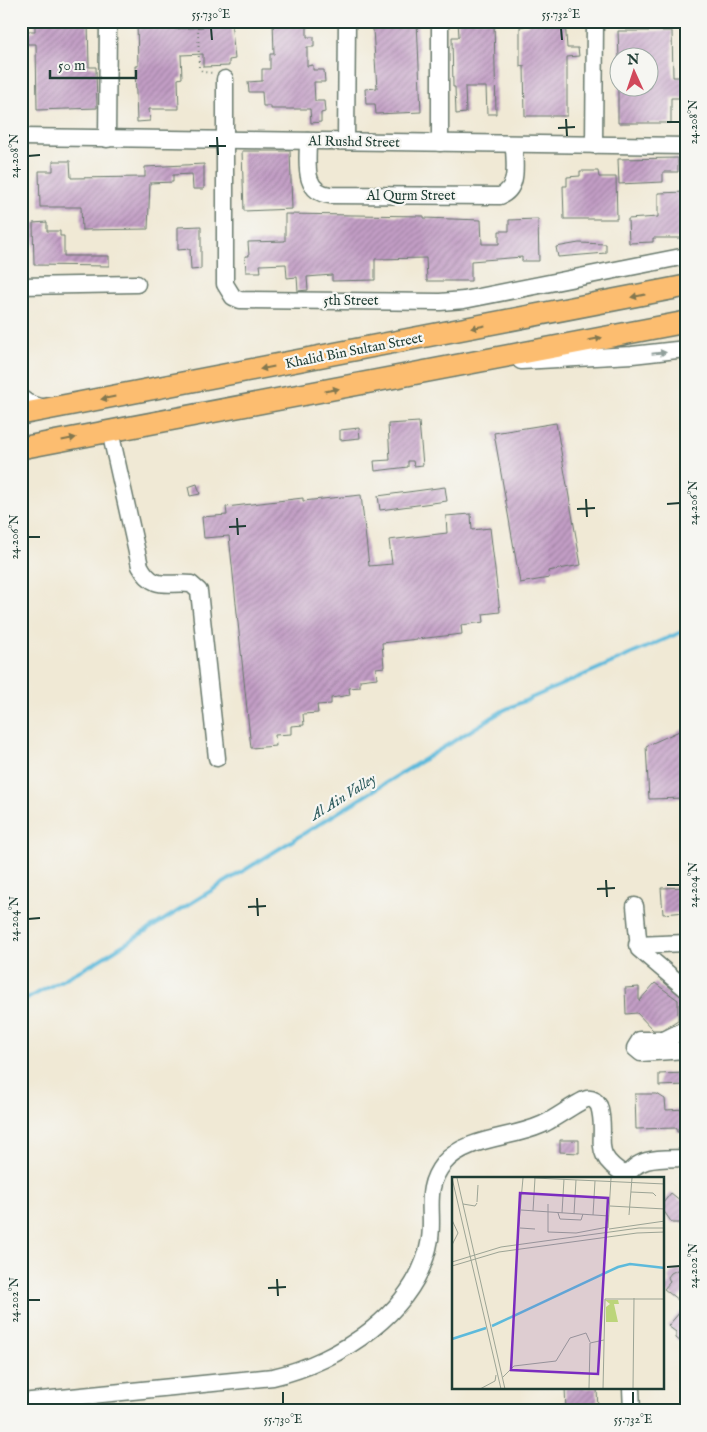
<svg xmlns="http://www.w3.org/2000/svg" width="707" height="1432" font-family="'IM FELL English',serif">
<style>
.lines{fill:none;stroke-linecap:round;stroke-linejoin:round}
.stream{stroke:#5dbadb;stroke-width:4}
.building{fill:url(#building-hatch)}
.minor-casing{stroke:#68796c;stroke-width:19}
.major-casing{stroke:#68796c;stroke-width:24}
.path{stroke:#68796c;stroke-width:2;stroke-dasharray:1 4;stroke-linecap:butt}
.minor{stroke:#fff;stroke-width:16}
.major{stroke:#fcbd6f;stroke-width:21}
.oneway{fill:#82774f}
.oneway2{fill:#8f9e9a}
.ticks{fill:none;stroke:#1f3d34;stroke-width:2}
.labels{text-anchor:middle;dominant-baseline:central;stroke-width:4.5;stroke-linejoin:round;paint-order:stroke}
.street-label{font-size:14px;fill:#1f3d34;stroke:#f6f6f2}
.water-label{font-size:15px;font-style:italic;fill:#2e5c5e;stroke:#f6f6f2}
.inset-river{fill:none;stroke:#5dbadb;stroke-width:2.5}
.inset-road{fill:none;stroke:#9ca495;stroke-width:1}
.view{fill:#7b2cbf;fill-opacity:0.15;stroke:#7b2cbf;stroke-width:2.5}
.inset-edge{fill:none;stroke:#1f3d34;stroke-width:2.5}
.neatline{fill:none;stroke:#1f3d34;stroke-width:2}
.ticks-label{font-size:12px;text-anchor:middle;fill:#1f3d34}
</style>
<defs>
<pattern id="building-hatch" width="6" height="6" patternUnits="userSpaceOnUse" patternTransform="scale(1.25)"><rect width="6" height="6" fill="#c29dc5"/><path d="M-1 1l2-2M0 6l6-6M5 7l2-2" fill="none" stroke="#9d81a1"/></pattern>
</defs>
<rect width="100%" height="100%" fill="#f6f6f2"/>
<filter id="ink" filterUnits="userSpaceOnUse"><feTurbulence type="fractalNoise" baseFrequency=".02" numOctaves="2"/><feDisplacementMap in="SourceGraphic" scale="10" xChannelSelector="R" yChannelSelector="G"/><feConvolveMatrix kernelMatrix="1 2 1 2 8 2 1 2 1" color-interpolation-filters="sRGB"/></filter>
<filter id="wash" filterUnits="userSpaceOnUse"><feTurbulence type="fractalNoise" baseFrequency=".0096" numOctaves="4" result="noise"/><feDisplacementMap in="SourceGraphic" scale="20" xChannelSelector="R" yChannelSelector="G"/><feGaussianBlur stdDeviation="1.12" result="paint"/><feColorMatrix in="noise" values="0 0 0 0 0 0 0 0 0 0 0 0 0 0 0 0 0 1.4 0 .05"/><feComposite in="paint" operator="in"/></filter>
<g filter="url(#wash)">
<rect width="100%" height="100%" fill="#f0e9d5"/>
<g class="lines">
<path class="stream" d="M21,1002L94,963L504,710L686,630"/>
</g>
<g id="blocks">
<g class="building">
<path d="M35,21H88L89,67H96L97,108L37,110L36,44H27V31H35Z"/>
<path d="M137,21H175V29L203,27V21H231L235,59L229,60V66L203,67V54L181,55L182,78L178,79L179,109H149L150,121L137,122L135,66H138Z"/>
<path d="M273,21H307V37H314V47H307V66L313,65V70H324L325,82H314L315,101H324L325,112L321,113V122L311,123L310,109H271V106H263L262,92H249L248,82L262,81V69H270V54H274Z"/>
<path d="M381,21H417L421,112L376,114L375,104H366L365,89L377,88L373,30L374,23Z"/>
<path d="M458,21H494L496,114H487L486,87H465L466,113L456,114L455,87H453L452,37H459Z"/>
<path d="M528,21H565L567,48H578L579,56L567,57V116H525L524,66L520,67V27L528,25Z"/>
<path d="M618,31H672L673,77H686V98H671V123H618V88H650V58H619Z"/>
<path d="M242,151H290L292,209L244,211Z"/>
<path d="M678,158V172H663V182L619,184L618,159Z"/>
<path d="M53,161H70L71,178L145,177V167L204,164V189H193L192,174L173,175V182L150,183L148,229L82,230L81,207H40L39,171H53Z"/>
<path d="M580,171H598L599,177H616L617,219H564L563,186H567V177L580,176Z"/>
<path d="M686,192V238H653V242L629,243L628,219L658,217V193Z"/>
<path d="M285,214L424,216V218L481,220L482,244H499V231H509V220L538,219L539,261H522V257L471,261V281H427L426,258L375,259V280L332,281V275L307,277L308,290L298,291L297,277L287,278L286,264L260,265L261,272H246L245,256H249L248,242L285,241Z"/>
<path d="M47,222V231H60V236H64V256H109V266L34,265L33,223Z"/>
<path d="M201,226V269L191,270L190,249L178,250V227Z"/>
<path d="M579,243L606,244V253L558,257L556,247Z"/>
<path d="M419,422L423,465L414,466L413,461H408V467L375,471L374,461L390,460L388,424Z"/>
<path d="M556,423L581,565L548,571L549,578L520,583L494,433Z"/>
<path d="M359,428L360,438L340,440V430Z"/>
<path d="M197,484L200,494L190,496L188,487Z"/>
<path d="M445,487L447,501L380,510L378,496Z"/>
<path d="M361,495L369,566L392,564L389,540L447,533L446,516L471,514L472,530L490,528L500,612L483,614L484,622L461,625L462,634L382,643L384,667L376,668L377,678L360,680V687L349,688L350,695L331,698V704L317,705L318,713L303,714L304,725L291,726V734L275,735L276,746L251,748L229,536L204,538L202,517L227,515L226,507L303,498V501Z"/>
<path d="M686,728V798L649,799L646,746Z"/>
<path d="M686,887V912L663,914L661,888Z"/>
<path d="M655,983L678,1000V1020L662,1030H653L637,1013L626,1014L625,988L639,987V1001Z"/>
<path d="M686,1073V1085L659,1086V1074Z"/>
<path d="M635,1094H657L665,1099L666,1110L686,1109V1132H677V1128L636,1129Z"/>
<path d="M560,1140H579V1153L560,1152Z"/>
<path d="M671,1193L681,1201L686,1194V1223H672L663,1210V1203Z"/>
<path d="M677,1270H686V1291L678,1300L664,1289L670,1282L668,1277L671,1273Z"/>
<path d="M680,1312L686,1317V1346L676,1338V1332L668,1326Z"/>
<path d="M565,1388H597L598,1411H566Z"/>
</g>
</g>
</g>
<g filter="url(#ink)">
<use href="#blocks" fill-opacity="0" stroke="#68796c" stroke-width="1"/>
<g class="lines">
<g class="minor-casing">
<g id="minor">
<path d="M225,79V284L233,297L240,300L440,302L464,300L686,256"/>
<path d="M21,137L686,146"/>
<path d="M107,139L108,21"/>
<path d="M308,141C308,162 302,192 330,195L500,196C520,188 514,163 514,145"/>
<path d="M346,141L347,21"/>
<path d="M440,143V21"/>
<path d="M594,145L595,21"/>
<path d="M21,286L137,284"/>
<path d="M521,361L632,355L686,349"/>
<path d="M21,398L28,403L47,409"/>
<path d="M110,431L140,566C154,592 168,581 191,584L199,591L217,758"/>
<path d="M635,906L639,949L686,989"/>
<path d="M637,945L686,943"/>
<path d="M686,1029L664,1040H640L635,1048L641,1053L686,1050"/>
<path d="M626,1178C637,1155 664,1159 686,1158"/>
<path d="M631,1388L632,1411"/>
<path d="M21,1402L273,1377C339,1362 418,1311 430,1239C434,1210 423,1189 444,1163C466,1137 510,1139 541,1125C552,1121 580,1100 587,1099C593,1098 596,1101 599,1106C609,1140 587,1152 627,1176"/>
</g>
</g>
<g class="major-casing">
<g id="major">
<path d="M21,414L686,286"/>
<path d="M21,448L686,322"/>
</g>
</g>
<path class="path" d="M198,21L199,68L203,72L213,73"/>
<use href="#minor" class="minor"/>
<use href="#major" class="major"/>
</g>
<defs><path id="oneway-solid" d="M-6-.8H1V-3.2L6.5 0L1 3.2V.8H-6Z" transform="scale(1.25)"/></defs>
<g class="oneway">
<use href="#oneway-solid" transform="translate(638 296) rotate(169)"/>
<use href="#oneway-solid" transform="translate(478 327) rotate(169)"/>
<use href="#oneway-solid" transform="translate(595 339) rotate(-11)"/>
<use href="#oneway-solid" transform="translate(267 368) rotate(169)"/>
<use href="#oneway-solid" transform="translate(332 390) rotate(-11)"/>
<use href="#oneway-solid" transform="translate(108 398) rotate(169)"/>
<use href="#oneway-solid" transform="translate(69 439) rotate(-11)"/>
</g>
<use class="oneway2" href="#oneway-solid" transform="translate(659 353) rotate(-6)"/>
</g>
<path class="ticks" d="M211,28L212,40M561,28L562,40M566,119L567,136M667,122H680M558,128L575,127M217,137L218,155M209,146H226M28,156L40,155M586,499L587,517M667,504L680,503M577,509L595,508M237,518L238,535M229,527L246,526M28,537H40M606,880L607,897M667,885H680M597,889L615,888M257,898L258,916M248,907L266,906M28,919L40,918M667,1267L680,1266M277,1279L278,1296M268,1288L286,1287M28,1300H40M283,1392V1404M633,1392V1404"/>
<g class="labels">
<g class="street-label">
<text transform="translate(354 142) rotate(1)">Al Rushd Street</text>
<text x="411" y="196">Al Qurm Street</text>
<text x="351" y="301">5th Street</text>
<text transform="translate(354 351) rotate(-11)">Khalid Bin Sultan Street</text>
</g>
<g class="water-label">
<text transform="translate(343 797) rotate(-32)">Al Ain Valley</text>
</g>
</g>
<g transform="translate(452 1177)">
<rect width="212" height="212" fill="#f0e9d5"/>
<path d="M153,123H166L167,127H162L166,145H154V130L158,127Z" fill="#bcd57a"/>
<path class="inset-river" d="M40,149L166,90L178,87L213,91M0,162L34,151"/>
<path class="inset-road" d="M0,1L49,212M5,1L53,212M82,1L213,7M179,15L201,16L204,19M25,25L26,8M11,27L23,29L25,26M96,27V55L124,56L156,50M158,29L213,32M69,33L157,39M81,34L83,1M106,36L108,42L129,43L131,37M110,36L112,2M122,37L124,3M141,38L143,4M177,38L180,1M0,43L6,56L0,68M68,51L83,52M156,51L159,1M157,52L213,44M65,67L71,1M0,85L49,70L187,51H213M0,89L47,75L185,56L213,55M51,200L62,189L104,184L118,161L134,156L138,165M137,211L138,166L152,163M28,212L43,204L44,198M151,212L153,122H213M181,212L182,121"/>
<path class="view" d="M68,16L156,21L146,197L59,193Z"/>
<rect width="212" height="212" class="inset-edge"/>
</g>
<rect width="707" height="1432" fill="none" stroke="#f6f6f2" stroke-width="55"/>
<g transform="translate(634 72) rotate(357)"><circle r="24" fill="#f6f6f2" stroke="#a0aca6"/>
<path d="M0-4L9 19L0 12L-9 19Z" fill="#d1495b"/>
<text y="-8" font-size="14" font-weight="bold" text-anchor="middle" fill="#1f3d34">N</text>
</g>
<path d="M50 70v8h86v-8" fill="none" stroke="#1f3d34" stroke-width="2.5"/>
<text x="58" y="70" font-size="15" fill="#1f3d34" stroke="#f6f6f2" stroke-width="4" paint-order="stroke">50 m</text>
<rect x="28" y="28" width="652" height="1376" class="neatline"/>
<g class="ticks-label">
<text x="211" y="18">55.730°E</text>
<text x="561" y="18">55.732°E</text>
<text transform="translate(693 122) rotate(-90)" y="4">24.208°N</text>
<text transform="translate(14 156) rotate(-90)" y="4">24.208°N</text>
<text transform="translate(693 503) rotate(-90)" y="4">24.206°N</text>
<text transform="translate(14 537) rotate(-90)" y="4">24.206°N</text>
<text transform="translate(693 885) rotate(-90)" y="4">24.204°N</text>
<text transform="translate(14 919) rotate(-90)" y="4">24.204°N</text>
<text transform="translate(693 1266) rotate(-90)" y="4">24.202°N</text>
<text transform="translate(14 1300) rotate(-90)" y="4">24.202°N</text>
<text x="283" y="1423">55.730°E</text>
<text x="633" y="1423">55.732°E</text>
</g>
</svg>
